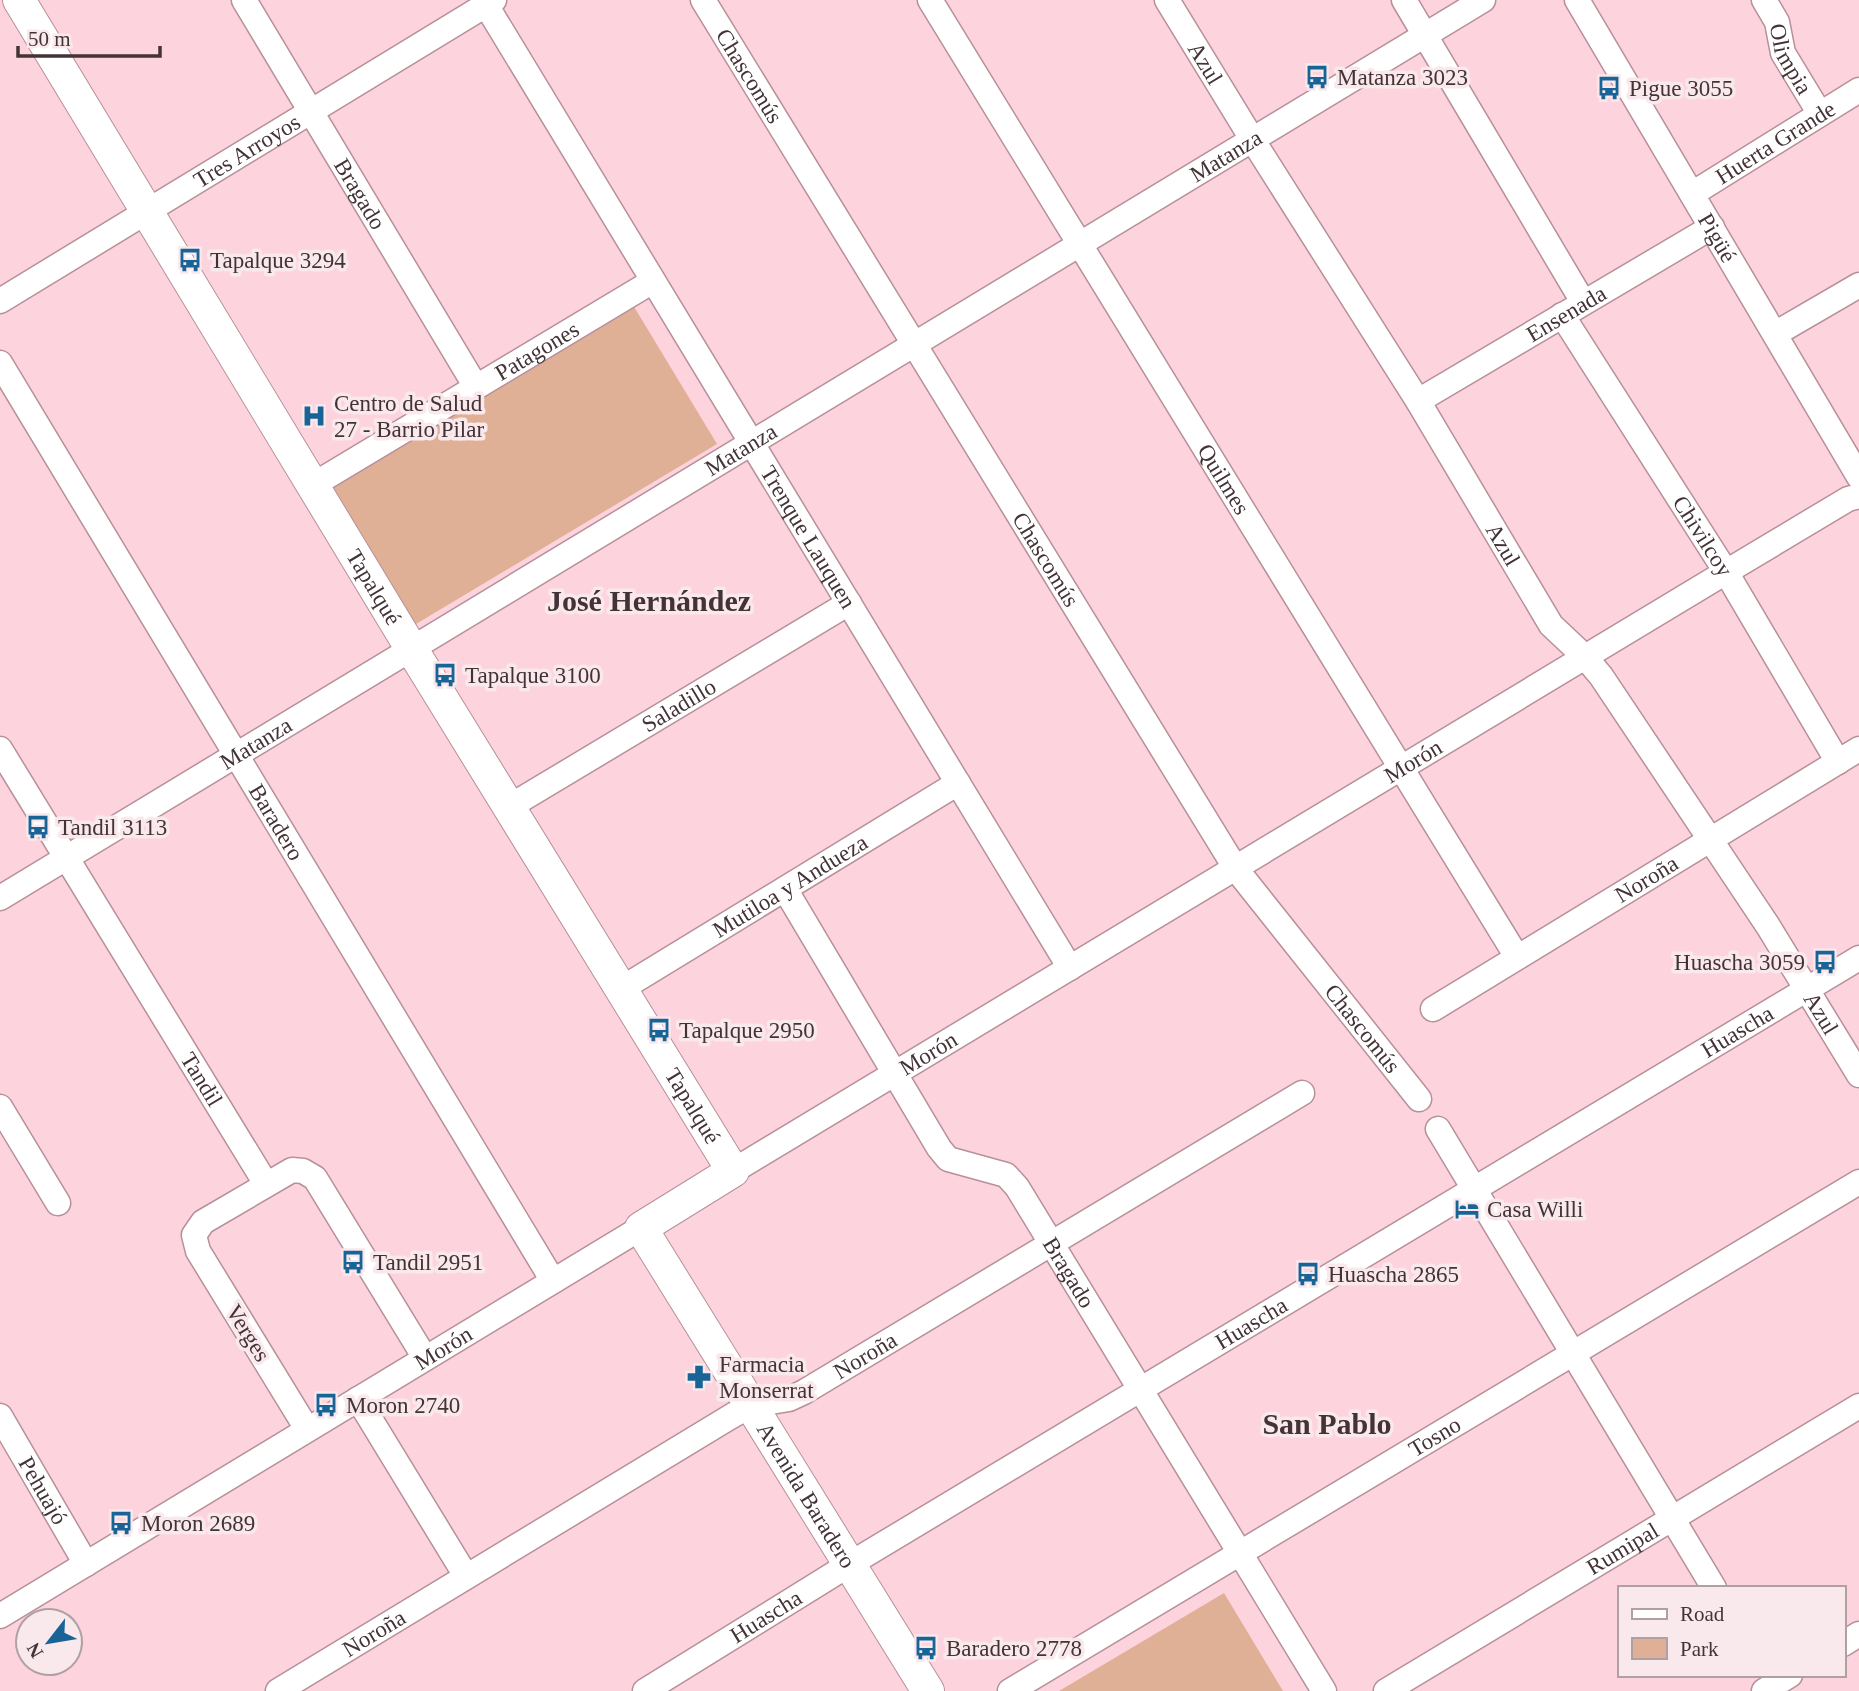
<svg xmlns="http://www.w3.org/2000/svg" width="1859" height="1691" font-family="'Times New Roman',serif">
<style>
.green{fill:#e0b096}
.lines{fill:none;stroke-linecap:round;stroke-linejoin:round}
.minor-casing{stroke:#b79099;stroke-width:27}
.major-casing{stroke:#b79099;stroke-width:34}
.minor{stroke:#fff;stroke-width:24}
.major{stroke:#fff;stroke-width:32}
.labels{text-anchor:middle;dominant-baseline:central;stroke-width:7;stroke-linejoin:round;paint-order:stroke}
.street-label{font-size:23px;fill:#433337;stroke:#f9e8ec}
.poi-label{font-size:23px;fill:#433337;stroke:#f9e8ec;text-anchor:start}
.district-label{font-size:30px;font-weight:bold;fill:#433337;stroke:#f9e8ec}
</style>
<rect width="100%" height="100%" fill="#fdd3dd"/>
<g class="green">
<path d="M633,305L717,444L401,633L318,494Z"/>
<path d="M1224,1593L1283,1691H1059Z"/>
</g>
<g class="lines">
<g class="minor-casing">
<g id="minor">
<path id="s1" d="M244,0L476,387"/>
<path id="s2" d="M483,0L1070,968"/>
<path id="s3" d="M703,0L1236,869L1419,1099"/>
<path id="s4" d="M930,0L1517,957"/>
<path id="s5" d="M1167,0L1252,139L1418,401L1551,625L1585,657L1601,676L1768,926L1859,1075"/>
<path d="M1404,0L1583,302"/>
<path id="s6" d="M1577,0L1859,477"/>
<path id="s7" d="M1764,0L1777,22L1783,53L1820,114"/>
<path id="s8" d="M1692,194L1859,90"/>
<path id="s9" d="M0,301L494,0"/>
<path id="s10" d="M1562,315L1726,572L1838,762"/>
<path d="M1775,334L1859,285"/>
<path id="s11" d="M0,363L553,1281"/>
<path id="s12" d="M1418,401L1712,227"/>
<path id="s13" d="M313,485L653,281"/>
<path id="s14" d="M0,749L266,1184"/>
<path id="s15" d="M509,807L849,603"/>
<path id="s16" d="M785,889L939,1148L948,1159L1006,1175L1017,1187L1324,1691"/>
<path id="s17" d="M0,898L1483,0"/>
<path id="s18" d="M621,989L958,783"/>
<path id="s19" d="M1433,1009L1859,749"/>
<path d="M0,1107L58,1203"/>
<path d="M1438,1129L1714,1588"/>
<path id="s20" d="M733,1171L1726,572L1848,499L1859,496"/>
<path d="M358,1399L466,1576"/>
<path id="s21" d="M0,1416L86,1564"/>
<path d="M307,1429L198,1251L194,1235L203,1222L292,1170L303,1171L315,1178L425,1358"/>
<path id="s22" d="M0,1616L641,1228"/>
<path d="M1843,1644L1859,1634"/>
<path id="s23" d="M278,1691L730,1417L751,1405L789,1399L804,1392L1302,1093"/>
<path id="s24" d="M645,1691L850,1564L1859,958"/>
<path id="s25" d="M1010,1691L1859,1182"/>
<path id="s26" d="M1386,1691L1859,1406"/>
<path d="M1764,1691L1790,1675"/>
</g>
</g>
<g class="major-casing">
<g id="major">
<path id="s27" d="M19,0L411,648L733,1171L641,1228L928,1691"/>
</g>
</g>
<use href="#minor" class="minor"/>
<use href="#major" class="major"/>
</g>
<defs>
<g id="bus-bare" transform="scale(1.89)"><path d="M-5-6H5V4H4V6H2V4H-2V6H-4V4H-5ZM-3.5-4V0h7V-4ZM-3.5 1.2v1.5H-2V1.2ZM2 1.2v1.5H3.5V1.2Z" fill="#196497" stroke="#f9e8ec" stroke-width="2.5" paint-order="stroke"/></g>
<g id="hospital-bare" transform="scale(1.89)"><path d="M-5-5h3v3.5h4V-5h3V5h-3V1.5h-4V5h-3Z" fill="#196497" stroke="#f9e8ec" stroke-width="2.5" paint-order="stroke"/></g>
<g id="hotel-bare" transform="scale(1.89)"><path d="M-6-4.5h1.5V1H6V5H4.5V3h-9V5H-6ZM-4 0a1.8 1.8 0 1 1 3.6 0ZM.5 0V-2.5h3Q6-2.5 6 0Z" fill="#196497" stroke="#f9e8ec" stroke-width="2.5" paint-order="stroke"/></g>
<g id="pharmacy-bare" transform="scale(1.89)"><path d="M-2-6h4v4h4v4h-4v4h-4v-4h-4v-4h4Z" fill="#196497" stroke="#f9e8ec" stroke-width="2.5" paint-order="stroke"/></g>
</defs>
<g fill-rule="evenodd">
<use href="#bus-bare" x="1317" y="77"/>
<use href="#bus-bare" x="1609" y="88"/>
<use href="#bus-bare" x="190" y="260"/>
<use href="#hospital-bare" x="314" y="416"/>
<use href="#bus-bare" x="445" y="675"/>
<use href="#bus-bare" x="38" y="827"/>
<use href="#bus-bare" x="1825" y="962"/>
<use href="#bus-bare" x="659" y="1030"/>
<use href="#hotel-bare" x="1467" y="1209"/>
<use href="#bus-bare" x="353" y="1262"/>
<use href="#bus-bare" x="1308" y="1274"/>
<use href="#pharmacy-bare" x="699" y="1377"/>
<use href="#bus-bare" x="326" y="1405"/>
<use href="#bus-bare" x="121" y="1523"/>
<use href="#bus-bare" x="926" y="1648"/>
</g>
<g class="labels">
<g class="street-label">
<text stroke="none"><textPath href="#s7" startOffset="65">Olimpia</textPath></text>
<text stroke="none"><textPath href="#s5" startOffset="74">Azul</textPath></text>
<text stroke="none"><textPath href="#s3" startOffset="89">Chascomús</textPath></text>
<text stroke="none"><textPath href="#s8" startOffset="98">Huerta Grande</textPath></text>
<text stroke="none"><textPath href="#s9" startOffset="289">Tres Arroyos</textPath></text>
<text stroke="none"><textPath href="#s17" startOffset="1433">Matanza</textPath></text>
<text stroke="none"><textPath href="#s1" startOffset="226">Bragado</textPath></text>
<text stroke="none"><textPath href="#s6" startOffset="276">Pigüé</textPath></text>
<text stroke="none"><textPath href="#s12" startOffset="172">Ensenada</textPath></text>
<text stroke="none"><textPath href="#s13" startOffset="261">Patagones</textPath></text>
<text stroke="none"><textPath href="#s17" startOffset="866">Matanza</textPath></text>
<text stroke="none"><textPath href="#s4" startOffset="562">Quilmes</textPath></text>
<text stroke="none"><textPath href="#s10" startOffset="262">Chivilcoy</textPath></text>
<text stroke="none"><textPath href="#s2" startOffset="628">Trenque Lauquen</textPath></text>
<text stroke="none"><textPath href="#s5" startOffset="640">Azul</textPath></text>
<text stroke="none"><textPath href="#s3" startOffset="656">Chascomús</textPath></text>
<text stroke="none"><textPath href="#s27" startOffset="686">Tapalqué</textPath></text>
<text stroke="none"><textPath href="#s15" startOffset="198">Saladillo</textPath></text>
<text stroke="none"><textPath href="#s17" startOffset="299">Matanza</textPath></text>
<text stroke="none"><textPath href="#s20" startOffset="794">Morón</textPath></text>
<text stroke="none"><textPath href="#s11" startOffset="536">Baradero</textPath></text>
<text stroke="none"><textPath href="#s19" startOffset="250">Noroña</textPath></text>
<text stroke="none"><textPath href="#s18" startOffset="198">Mutiloa y Andueza</textPath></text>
<text stroke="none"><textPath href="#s5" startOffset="1208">Azul</textPath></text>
<text stroke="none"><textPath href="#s3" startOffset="1223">Chascomús</textPath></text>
<text stroke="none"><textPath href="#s24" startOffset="1276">Huascha</textPath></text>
<text stroke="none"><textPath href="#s20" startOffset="228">Morón</textPath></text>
<text stroke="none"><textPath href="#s14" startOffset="387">Tandil</textPath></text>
<text stroke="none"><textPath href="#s27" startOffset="1295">Tapalqué</textPath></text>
<text stroke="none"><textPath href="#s16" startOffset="492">Bragado</textPath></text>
<text stroke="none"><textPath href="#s24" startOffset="709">Huascha</textPath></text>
<text transform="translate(248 1333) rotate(58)">Verges</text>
<text stroke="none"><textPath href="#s22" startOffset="518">Morón</textPath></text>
<text stroke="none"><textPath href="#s23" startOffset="679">Noroña</textPath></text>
<text stroke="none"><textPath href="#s25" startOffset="495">Tosno</textPath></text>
<text stroke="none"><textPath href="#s21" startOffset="86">Pehuajó</textPath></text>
<text stroke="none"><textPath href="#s27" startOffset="1794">Avenida Baradero</textPath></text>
<text stroke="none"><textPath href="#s26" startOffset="276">Rumipal</textPath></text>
<text stroke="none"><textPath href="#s24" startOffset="142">Huascha</textPath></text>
<text stroke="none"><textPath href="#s23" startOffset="112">Noroña</textPath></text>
</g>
<g class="poi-label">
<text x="1337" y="77">Matanza 3023</text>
<text x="1629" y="88">Pigue 3055</text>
<text x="210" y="260">Tapalque 3294</text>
<text x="334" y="403">Centro de Salud<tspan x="334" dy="26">27 - Barrio Pilar</tspan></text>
<text x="465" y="675">Tapalque 3100</text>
<text x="58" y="827">Tandil 3113</text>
<text x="1805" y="962" text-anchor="end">Huascha 3059</text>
<text x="679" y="1030">Tapalque 2950</text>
<text x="1487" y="1209">Casa Willi</text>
<text x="373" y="1262">Tandil 2951</text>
<text x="1328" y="1274">Huascha 2865</text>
<text x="719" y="1364">Farmacia<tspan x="719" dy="26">Monserrat</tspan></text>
<text x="346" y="1405">Moron 2740</text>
<text x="141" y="1523">Moron 2689</text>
<text x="946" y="1648">Baradero 2778</text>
</g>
<g class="district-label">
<text x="649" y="600">José Hernández</text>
<text x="1327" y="1423">San Pablo</text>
</g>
</g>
<rect x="1618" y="1586" width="228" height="91" fill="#f9e8ec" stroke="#b0a0a4" stroke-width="2"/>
<rect x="1632" y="1609" width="35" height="10" fill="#ffffff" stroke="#b0a0a4" stroke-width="2"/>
<text x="1680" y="1621" font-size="21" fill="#433337">Road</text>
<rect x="1632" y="1638" width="35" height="21" fill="#e0b096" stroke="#b0a0a4" stroke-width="2"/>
<text x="1680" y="1656" font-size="21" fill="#433337">Park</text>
<g transform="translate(49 1642) rotate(239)"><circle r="33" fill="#f9e8ec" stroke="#b0a0a4" stroke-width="2"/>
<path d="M0-5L12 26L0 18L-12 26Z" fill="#196497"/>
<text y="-10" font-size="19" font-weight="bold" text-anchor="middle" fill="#433337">N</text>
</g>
<path d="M18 46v10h142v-10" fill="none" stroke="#433337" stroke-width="3.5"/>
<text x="28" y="46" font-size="21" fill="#433337" stroke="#f9e8ec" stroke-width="5" paint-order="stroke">50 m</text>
</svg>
